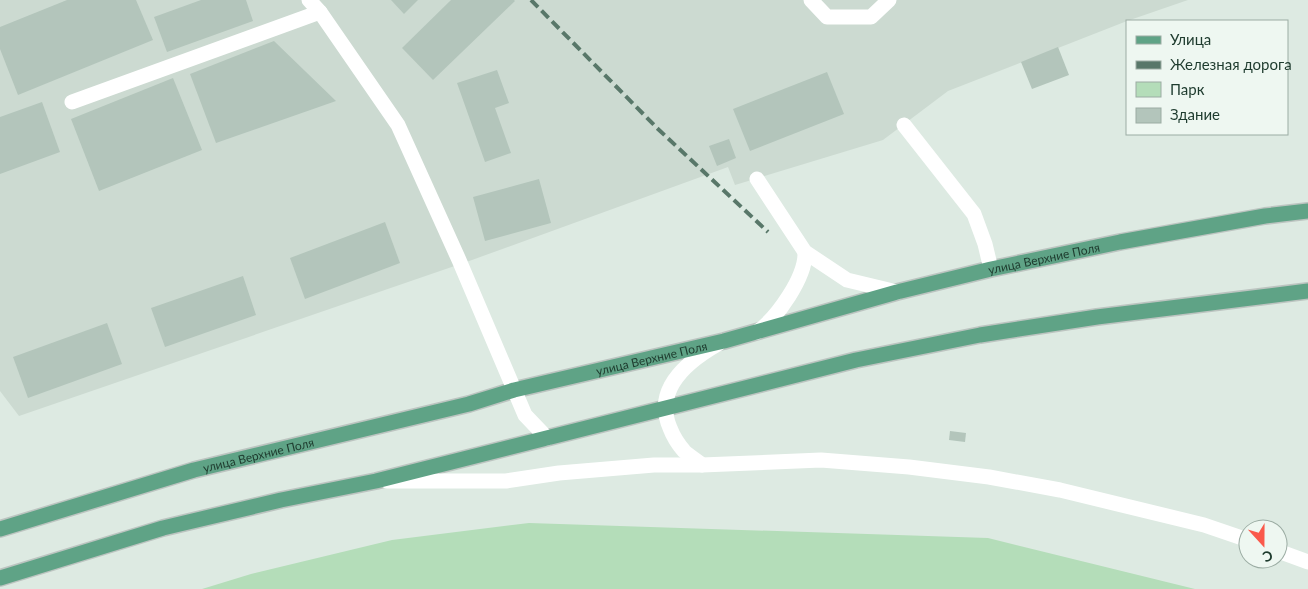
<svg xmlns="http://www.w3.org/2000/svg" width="1308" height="589" font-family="Lato,sans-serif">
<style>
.built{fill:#ccdad1}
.green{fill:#b4ddb9}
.building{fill:#b3c5bb}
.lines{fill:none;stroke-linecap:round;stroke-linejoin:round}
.major-casing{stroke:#bcc4c0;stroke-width:18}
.minor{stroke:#fff;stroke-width:15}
.major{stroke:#5fa386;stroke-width:15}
.rail{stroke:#587769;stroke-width:4;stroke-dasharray:10 5;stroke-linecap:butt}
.labels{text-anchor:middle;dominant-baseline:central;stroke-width:4.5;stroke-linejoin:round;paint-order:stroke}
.street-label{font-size:12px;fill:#1e3b2e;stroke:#eef7f1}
</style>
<rect width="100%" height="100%" fill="#ddeae2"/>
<path class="built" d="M0,0H1188L1127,21L948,91L883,140L735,185L728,167L472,260L19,416L0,391Z"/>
<path class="green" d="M529,523L988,538L1195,589H202L251,574L392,540Z"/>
<g class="building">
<path d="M67,0H136L153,40L18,95L0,49V27Z"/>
<path d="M201,0H246L253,21L167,52L154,17Z"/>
<path d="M391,0H418L404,14Z"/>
<path d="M451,0H514L515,1L433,80L402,48Z"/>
<path d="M274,41L336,101L216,143L190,74Z"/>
<path d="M1058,47L1069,75L1032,89L1021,62Z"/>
<path d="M497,70L509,103L495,108L511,153L485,162L457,83Z"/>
<path d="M827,72L844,114L750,151L733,109Z"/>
<path d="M173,78L202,150L99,191L71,119Z"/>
<path d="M42,102L60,152L0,174V117Z"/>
<path d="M729,139L736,158L717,166L709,146Z"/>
<path d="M539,179L551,223L485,241L473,197Z"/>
<path d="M385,222L400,263L305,299L290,258Z"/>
<path d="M243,276L256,315L165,347L151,308Z"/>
<path d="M107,323L122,364L28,398L13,357Z"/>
<path d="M950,431L966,433L965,442L949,440Z"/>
</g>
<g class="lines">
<g class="major-casing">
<g id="major">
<path id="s1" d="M0,529L194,470L469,404L514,390L724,341L897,292L991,269L1120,242L1265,216L1308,211"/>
<path d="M0,578L163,528L281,500L376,481L856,360L980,335L1097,317L1308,291"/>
</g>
</g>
<g class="minor">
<path d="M309,0L320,12L398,125L459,260L525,415L547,438"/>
<path d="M811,0L827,17H871L889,0"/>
<path d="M72,102L320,12"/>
<path d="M904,125L974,214L985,244L991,269"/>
<path d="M757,179L805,252L847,280L897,292"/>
<path d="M757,332C777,318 806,277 805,252"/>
<path d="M702,465C696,460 689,456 684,451C678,444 673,436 670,428C653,389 688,361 718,344"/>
<path d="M387,481H506L559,473L654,465H702L821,460L909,467L989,477L1060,490L1204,525L1248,540"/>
<path d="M1278,551L1308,562"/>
</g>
<use href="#major" class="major"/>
<path class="rail" d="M531,0L658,129L768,232"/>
</g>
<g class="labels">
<g class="street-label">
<text stroke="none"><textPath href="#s1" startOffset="1079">улица Верхние Поля</textPath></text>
<text stroke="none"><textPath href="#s1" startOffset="674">улица Верхние Поля</textPath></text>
<text stroke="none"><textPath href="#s1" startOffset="269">улица Верхние Поля</textPath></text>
</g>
</g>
<rect x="1126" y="20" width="162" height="115" fill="#eef7f1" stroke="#9baca3"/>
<rect x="1136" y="36" width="25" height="8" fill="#5fa386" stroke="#9baca3"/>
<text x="1170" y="45" font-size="15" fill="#1e3b2e">Улица</text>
<rect x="1136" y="61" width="25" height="8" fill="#587769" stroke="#9baca3"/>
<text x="1170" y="70" font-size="15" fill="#1e3b2e">Железная дорога</text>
<rect x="1136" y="82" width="25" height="15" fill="#b4ddb9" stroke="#9baca3"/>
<text x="1170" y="95" font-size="15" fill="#1e3b2e">Парк</text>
<rect x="1136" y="108" width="25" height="15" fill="#b3c5bb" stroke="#9baca3"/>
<text x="1170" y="120" font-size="15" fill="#1e3b2e">Здание</text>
<g transform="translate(1263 544) rotate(159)"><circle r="24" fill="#eef7f1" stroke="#9baca3"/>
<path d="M0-4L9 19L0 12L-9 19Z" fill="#fa594b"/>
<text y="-8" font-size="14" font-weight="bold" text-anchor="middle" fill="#1e3b2e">С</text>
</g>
</svg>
